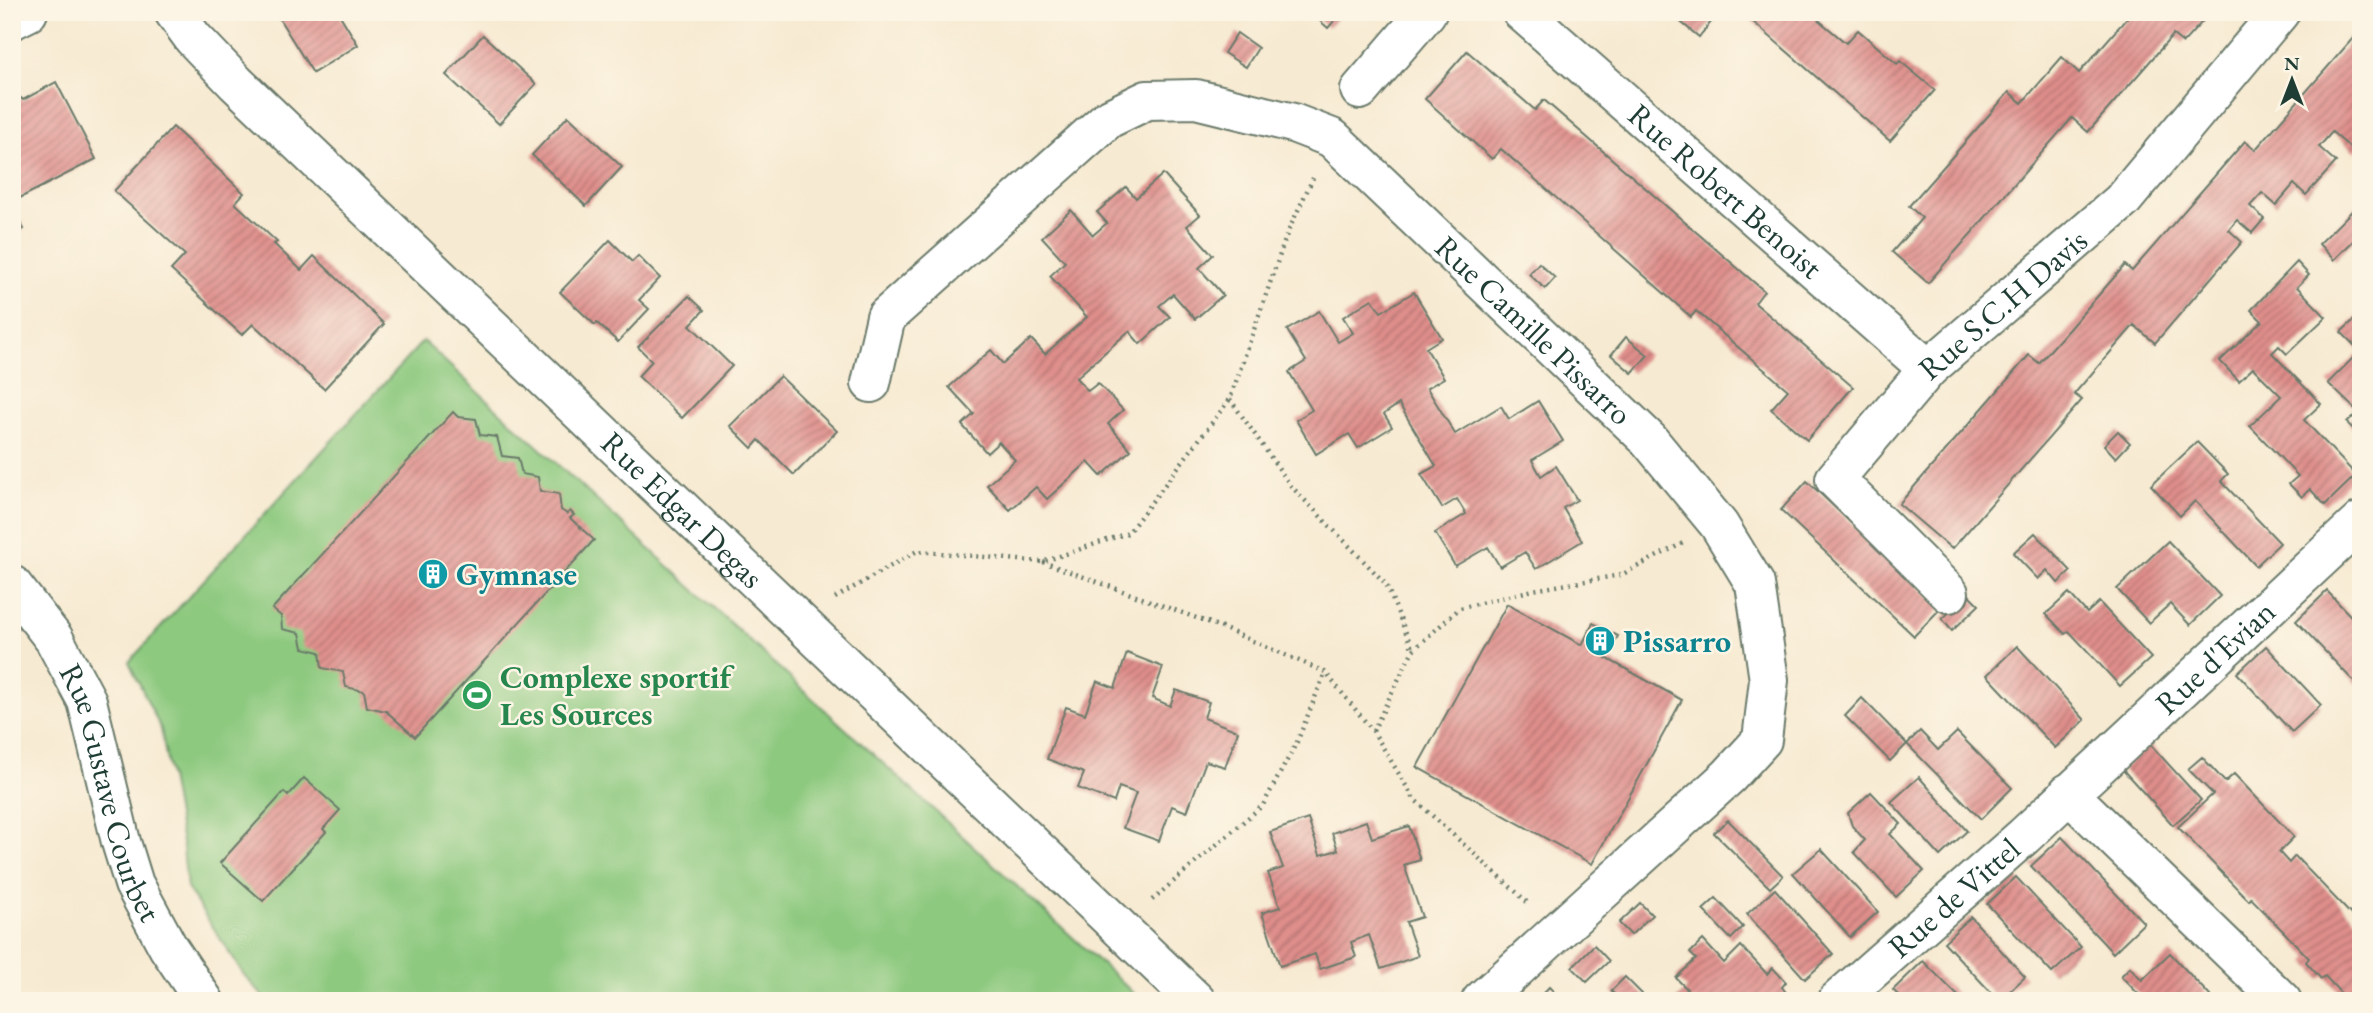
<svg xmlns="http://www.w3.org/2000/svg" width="2373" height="1013" font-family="'EB Garamond',serif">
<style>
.pitch{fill:#8dc97f;stroke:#56835a;stroke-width:2}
.building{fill:url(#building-hatch)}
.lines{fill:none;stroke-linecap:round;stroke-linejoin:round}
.minor-casing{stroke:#6b7a6b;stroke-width:42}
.path{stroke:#6b7a6b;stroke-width:4.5;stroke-dasharray:2 5;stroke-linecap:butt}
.minor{stroke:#fff;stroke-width:38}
.labels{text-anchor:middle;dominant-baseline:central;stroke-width:5;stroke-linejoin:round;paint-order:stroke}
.street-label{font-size:32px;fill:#1f3d34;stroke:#fcf5e5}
.culture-label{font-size:32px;font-weight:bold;fill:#0d838f;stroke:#fcf5e5;text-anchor:start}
.leisure-label{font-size:32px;font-weight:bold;fill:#27864d;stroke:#fcf5e5;text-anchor:start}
</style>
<defs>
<pattern id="building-hatch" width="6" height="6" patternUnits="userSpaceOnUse" patternTransform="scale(1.75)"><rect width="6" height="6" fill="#df8e8b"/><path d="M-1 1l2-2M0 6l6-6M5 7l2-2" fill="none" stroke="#b47572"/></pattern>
</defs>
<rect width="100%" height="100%" fill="#fcf5e5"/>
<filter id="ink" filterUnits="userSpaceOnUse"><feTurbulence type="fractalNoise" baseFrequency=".0143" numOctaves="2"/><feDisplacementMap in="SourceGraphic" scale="14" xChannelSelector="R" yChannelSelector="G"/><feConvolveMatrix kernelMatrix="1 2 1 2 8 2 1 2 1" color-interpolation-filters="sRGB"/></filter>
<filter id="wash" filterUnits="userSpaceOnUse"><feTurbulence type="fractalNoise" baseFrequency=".00686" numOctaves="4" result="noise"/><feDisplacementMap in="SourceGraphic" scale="28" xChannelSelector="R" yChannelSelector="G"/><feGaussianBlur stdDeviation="1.57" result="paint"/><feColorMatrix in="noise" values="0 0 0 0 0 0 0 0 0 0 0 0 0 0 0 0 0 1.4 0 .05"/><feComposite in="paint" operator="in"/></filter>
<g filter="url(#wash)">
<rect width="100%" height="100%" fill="#f7ead2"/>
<path class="pitch" d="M423,341L1142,1001H267L244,975L187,888L183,848L161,729L129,662Z"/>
<g id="blocks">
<g class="building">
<path d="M275,12H338L358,45L313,73Z"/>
<path d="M1310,12H1342L1328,28Z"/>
<path d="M1681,12H1701L1712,21L1699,37L1676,18Z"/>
<path d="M1745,12H1809L1846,43L1858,30L1897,64L1900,61L1935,90L1890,141L1744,14Z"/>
<path d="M2132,12H2211L2183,43L2173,35L2088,132L2072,118L1928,283L1892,252L1922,218L1909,206L2009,92L2022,103L2062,57L2079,73Z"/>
<path d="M2361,29V146L2355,152L2332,132L2319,147L2336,162L2306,195L2294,184L2276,205L2262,193L2250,206L2264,219L2252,233L2237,220L2229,230L2242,242L2155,343L2134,325L2074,394L2082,400L1952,549L1899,504L2029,355L2039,363L2125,265L2132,271L2245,141L2255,150Z"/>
<path d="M1237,33L1258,48L1246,67L1224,53Z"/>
<path d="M483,35L536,84L499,124L446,75Z"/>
<path d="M1467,51L1535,110L1544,100L1764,291L1755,303L1853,387L1807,440L1771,409L1788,390L1696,311L1691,317L1501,149L1492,159L1425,99Z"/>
<path d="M56,82L96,159L12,202V102L21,98L23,100Z"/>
<path d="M568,116L622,167L586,206L532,155Z"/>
<path d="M173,127L244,193L235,203L277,242L274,244L301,270L314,256L384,324L324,389L253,324L242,335L171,270L185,255L114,191Z"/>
<path d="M1163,174L1200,215L1187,226L1213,255L1199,268L1223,295L1195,319L1173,294L1159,306L1170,317L1140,344L1129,331L1076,378L1088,391L1098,383L1123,410L1108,424L1131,450L1101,476L1088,462L1047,499L1036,487L1010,510L987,485L1015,460L999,442L987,453L962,425L974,414L949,387L991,350L1003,364L1031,339L1045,354L1087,317L1050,276L1065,262L1042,237L1071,210L1093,235L1107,223L1097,212L1126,187L1136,198Z"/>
<path d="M2361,202V233L2334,260L2319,244Z"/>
<path d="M12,206L24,229L12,234Z"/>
<path d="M610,240L632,262L638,256L660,278L639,300L649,309L618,342L597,323L595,325L560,292Z"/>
<path d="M2297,262L2309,275L2297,287L2326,317L2287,354L2279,346L2272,353L2321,404L2304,420L2356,475L2325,505L2310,489L2302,497L2289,484L2298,476L2250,426L2281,396L2253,368L2239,381L2220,361L2262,321L2251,310Z"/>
<path d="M1539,263L1555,278L1545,289L1529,274Z"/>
<path d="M1414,292L1442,338L1426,348L1444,378L1427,388L1455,434L1501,406L1509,419L1538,401L1563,441L1532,460L1541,476L1556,466L1577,500L1563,508L1582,541L1536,569L1525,552L1500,567L1488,547L1455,566L1435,533L1466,514L1457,499L1442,508L1421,474L1436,466L1399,404L1384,414L1392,427L1358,448L1349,434L1316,454L1296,420L1312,410L1289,372L1306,361L1287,330L1319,311L1338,342L1353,333L1343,317L1372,299L1381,312Z"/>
<path d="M689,296L704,310L690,325L732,366L682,418L638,376L652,361L638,347Z"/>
<path d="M2358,316L2361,318V352L2341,332Z"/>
<path d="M1626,337L1648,355L1632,373L1611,355Z"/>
<path d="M2358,353L2361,356V436L2347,423L2358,412L2328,383Z"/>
<path d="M780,376L837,431L794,475L759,440L752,448L730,426Z"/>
<path d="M453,412L458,417L476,419L480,435L497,437L502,456L518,458L522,474L538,477L540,491L559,494L561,510L567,514L570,511L574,515L570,518L594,540L415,737L386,711L367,707L364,691L346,687L343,672L322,668L320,652L303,648L300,633L282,629L281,616L272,609Z"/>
<path d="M2118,431L2130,443L2116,458L2104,445Z"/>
<path d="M2197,442L2228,474L2221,481L2280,543L2256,566L2195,501L2180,516L2151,485Z"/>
<path d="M1807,481L1941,608L1914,636L1781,510Z"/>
<path d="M2035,533L2071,571L2058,583L2047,570L2038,579L2013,553Z"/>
<path d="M2168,541L2220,596L2190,625L2170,604L2149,623L2117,589Z"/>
<path d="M2327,591L2361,627V689L2296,621Z"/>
<path d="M2069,593L2087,613L2099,602L2151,658L2120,686L2069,631L2065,634L2046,614Z"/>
<path d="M1969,595L1979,605L1952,631L1942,619Z"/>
<path d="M1507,604L1582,645L1593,623L1618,636L1606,658L1682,700L1592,864L1417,767Z"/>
<path d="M2017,646L2085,720L2055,748L1987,675Z"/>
<path d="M2266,646L2321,705L2292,732L2237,673Z"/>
<path d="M1127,653L1163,667L1152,698L1170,706L1176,690L1209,702L1204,718L1238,731L1225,767L1206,761L1187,812L1172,806L1159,841L1123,828L1136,793L1119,787L1114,802L1078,788L1084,773L1047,759L1066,707L1085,714L1097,681L1115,688Z"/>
<path d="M1862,698L1907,744L1890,761L1845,716Z"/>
<path d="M1920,731L1938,750L1957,732L2012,788L1981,819L1907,744Z"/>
<path d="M2150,744L2201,800L2173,825L2122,769Z"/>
<path d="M2202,757L2225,782L2234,774L2294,837L2279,852L2289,863L2295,856L2361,925V1001H2348L2325,976L2321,979L2306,962L2309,958L2251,898L2249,901L2178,827L2213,794L2188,769Z"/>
<path d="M1919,777L1967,831L1940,856L1891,802Z"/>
<path d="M304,778L340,810L323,829L326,832L263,901L220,863L284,792L288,796Z"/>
<path d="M1871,792L1901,824L1890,834L1924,871L1896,897L1854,852L1865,840L1852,826L1848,813Z"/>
<path d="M1308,819L1320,855L1338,850L1332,833L1366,821L1372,838L1409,826L1420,860L1404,865L1422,917L1406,922L1418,956L1381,969L1369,935L1351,942L1356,957L1320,969L1315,954L1280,966L1262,913L1280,907L1268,873L1283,868L1270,832Z"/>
<path d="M1728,820L1783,876L1770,888L1714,833Z"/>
<path d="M2062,837L2144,923L2113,953L2031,866Z"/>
<path d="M1821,849L1878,912L1850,937L1793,873Z"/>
<path d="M2016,877L2081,947L2052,973L1987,904Z"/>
<path d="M1775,889L1833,954L1805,979L1747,914Z"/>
<path d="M1716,898L1743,927L1731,939L1703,910Z"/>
<path d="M1640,903L1652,915L1631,935L1619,923Z"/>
<path d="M1971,917L2025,977L1999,1001L1944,942Z"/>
<path d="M1703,940L1724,963L1741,946L1767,974L1773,968L1786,982L1782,987L1787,994L1780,1001H1675L1687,989L1676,978L1696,959L1690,953Z"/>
<path d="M1594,945L1609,961L1587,982L1572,967Z"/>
<path d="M2170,953L2211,997L2207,1001H2142L2143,999L2121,976L2130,967L2142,980Z"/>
<path d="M1923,961L1963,1001H1904L1893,990Z"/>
<path d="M1625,977L1649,1001H1621L1611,991Z"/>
<path d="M1549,987L1561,999L1558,1001H1536Z"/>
</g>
</g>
</g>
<g filter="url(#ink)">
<use href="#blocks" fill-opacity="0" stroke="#6b7a6b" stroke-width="2"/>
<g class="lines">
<g class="minor-casing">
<g id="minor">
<path id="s1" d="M174,12L193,38L236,83L1196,1001"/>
<path id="s2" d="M1522,12L1928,369"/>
<path d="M12,20L28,12"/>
<path d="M1360,90L1427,12"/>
<path id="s3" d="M871,383L886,317L1108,119L1147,100L1196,99L1293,123L1332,138L1649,440L1719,525L1755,584L1769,680L1762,740L1729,776L1481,1001"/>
<path id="s4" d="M12,585L54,639L87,701L121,842L134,884L168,947L204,1001"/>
<path id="s5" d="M1949,593L1835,479L1928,369L2122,201L2280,12"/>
<path d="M2068,793L2282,1001"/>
<path id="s6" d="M1837,1001L2024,836L2361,521"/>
</g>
</g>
<g class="path">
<path d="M1230,399L1291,486L1386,584L1413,650"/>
<path d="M1043,562L1213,624L1325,672L1373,731L1414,799L1527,902"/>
<path d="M835,598L917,551L1042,562L1128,533L1230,399L1287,234L1313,178"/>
<path d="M1373,731L1413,650L1460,608L1533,590L1621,575L1683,543"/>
<path d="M1152,900L1263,805L1297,742L1325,673"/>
</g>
<use href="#minor" class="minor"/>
</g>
</g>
<defs>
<g id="building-disc" transform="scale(1.575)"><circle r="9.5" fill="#0f9aa8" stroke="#fcf5e5"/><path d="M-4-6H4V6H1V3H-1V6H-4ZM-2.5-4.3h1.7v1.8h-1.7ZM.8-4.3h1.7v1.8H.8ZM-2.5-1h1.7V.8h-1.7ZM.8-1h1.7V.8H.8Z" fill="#fff"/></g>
<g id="stadium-disc" transform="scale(1.575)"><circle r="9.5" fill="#2e9e5b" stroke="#fcf5e5"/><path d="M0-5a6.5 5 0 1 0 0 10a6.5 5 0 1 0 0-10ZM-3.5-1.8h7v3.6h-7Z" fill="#fff"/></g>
</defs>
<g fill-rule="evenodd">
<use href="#building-disc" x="433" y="574"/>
<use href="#building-disc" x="1600" y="641"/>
<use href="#stadium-disc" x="477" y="695"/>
</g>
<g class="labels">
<g class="street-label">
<text stroke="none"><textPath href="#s2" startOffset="271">Rue Robert Benoist</textPath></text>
<text stroke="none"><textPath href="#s5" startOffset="404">Rue S.C.H Davis</textPath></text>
<text stroke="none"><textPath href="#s3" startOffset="878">Rue Camille Pissarro</textPath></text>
<text stroke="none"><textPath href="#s1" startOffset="712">Rue Edgar Degas</textPath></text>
<text stroke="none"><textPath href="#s6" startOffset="511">Rue d'Evian</textPath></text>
<text stroke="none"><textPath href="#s4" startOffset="233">Rue Gustave Courbet</textPath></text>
<text stroke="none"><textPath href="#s6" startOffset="156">Rue de Vittel</textPath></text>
</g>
<g class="culture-label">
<text x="456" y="574">Gymnase</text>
<text x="1623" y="641">Pissarro</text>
</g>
<g class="leisure-label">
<text x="500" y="677">Complexe sportif<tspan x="500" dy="37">Les Sources</tspan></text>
</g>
</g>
<rect width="2373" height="1013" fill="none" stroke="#fcf5e5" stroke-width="42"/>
<g transform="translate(2292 80)" stroke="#fcf5e5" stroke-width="5" paint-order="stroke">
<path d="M0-5L12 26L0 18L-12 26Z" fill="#1f3d34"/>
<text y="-10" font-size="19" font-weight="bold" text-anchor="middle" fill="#1f3d34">N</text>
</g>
</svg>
